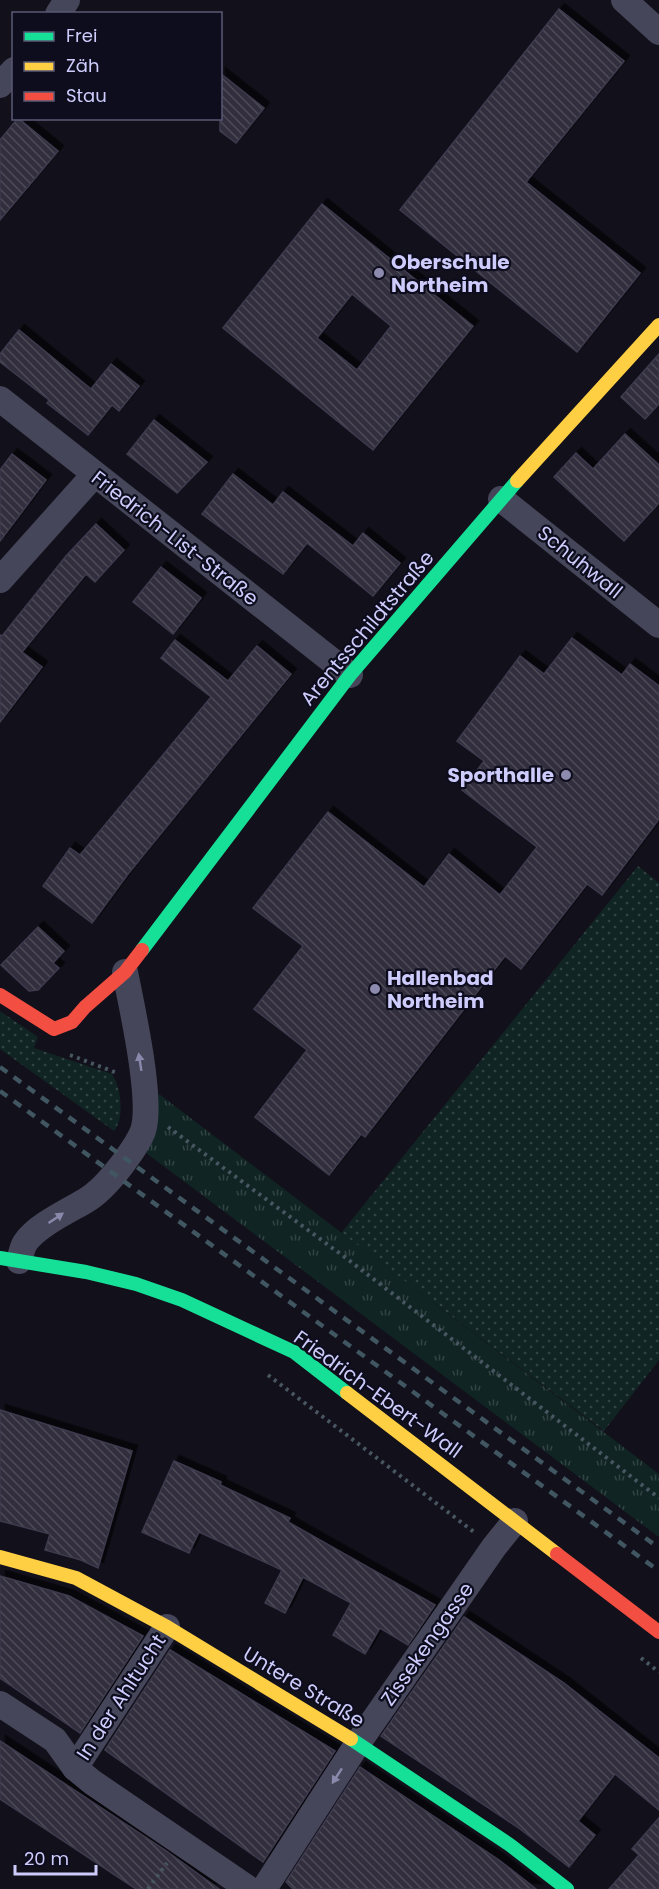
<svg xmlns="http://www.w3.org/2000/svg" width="659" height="1889" font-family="Poppins,sans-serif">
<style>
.grass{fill:url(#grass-dots)}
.park{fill:url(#park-tufts)}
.building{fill:url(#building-back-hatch);stroke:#3d3a4d;stroke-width:1.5;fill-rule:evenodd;filter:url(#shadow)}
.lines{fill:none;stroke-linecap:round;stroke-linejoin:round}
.path{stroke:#485661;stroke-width:4;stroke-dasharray:3 4.5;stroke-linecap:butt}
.street{stroke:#46465a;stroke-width:26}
.fast{stroke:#16e098;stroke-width:14}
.slow{stroke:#ffcf43;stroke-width:14}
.jam{stroke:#f24e42;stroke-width:14}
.rail{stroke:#405661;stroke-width:4.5;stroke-dasharray:9 8;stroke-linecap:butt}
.oneway{fill:#8a89ab}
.poi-dot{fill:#8c8aad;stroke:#0e0d1d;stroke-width:2}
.labels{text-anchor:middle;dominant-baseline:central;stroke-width:4.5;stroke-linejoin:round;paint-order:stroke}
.poi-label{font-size:20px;font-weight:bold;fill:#cdccfc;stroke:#0e0d1d;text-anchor:start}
.street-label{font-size:20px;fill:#cdccfc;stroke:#0e0d1d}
</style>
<defs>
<pattern id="grass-dots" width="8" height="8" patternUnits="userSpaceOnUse" patternTransform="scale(1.5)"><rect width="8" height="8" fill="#102423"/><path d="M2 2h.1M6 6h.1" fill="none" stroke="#324344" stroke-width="1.8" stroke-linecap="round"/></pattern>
<pattern id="park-tufts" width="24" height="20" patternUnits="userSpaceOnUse" patternTransform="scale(1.5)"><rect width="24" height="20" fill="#102423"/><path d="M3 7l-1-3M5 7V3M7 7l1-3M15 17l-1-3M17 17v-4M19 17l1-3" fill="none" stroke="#324344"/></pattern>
<pattern id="building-back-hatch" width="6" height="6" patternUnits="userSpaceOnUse" patternTransform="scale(1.5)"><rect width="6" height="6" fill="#302e3c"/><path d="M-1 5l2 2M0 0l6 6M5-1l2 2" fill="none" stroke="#4d4b59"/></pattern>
<filter id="shadow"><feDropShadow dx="5.5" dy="-5.5" stdDeviation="0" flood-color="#0009"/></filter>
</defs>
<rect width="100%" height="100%" fill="#12101a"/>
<g class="grass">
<path d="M638,866L659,883V1360L604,1431L341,1233Z"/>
<path d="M0,1011L38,1037L34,1048L112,1074C121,1087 125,1118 114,1131L0,1049Z"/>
</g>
<path class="park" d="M159,1094L659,1474V1537L146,1153L152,1139Z"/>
<g class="building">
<path d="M559,9L624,61L526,182L640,273L577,352L400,210Z"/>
<path d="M220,73L264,108L236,143L220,131Z"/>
<path d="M18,118L58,151L0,220V140Z"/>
<path d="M322,204L473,326L373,450L223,328ZM352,294L391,326L357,370L317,338Z"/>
<path d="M19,330L91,389L111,364L139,386L119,411L112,405L88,435L47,403L49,400L0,362V354Z"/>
<path d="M659,354V404L645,419L621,397Z"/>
<path d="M154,420L207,462L177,493L127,454Z"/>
<path d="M625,434L659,465V503L624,541L554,477L576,453L593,469Z"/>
<path d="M12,454L46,480L0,541V470Z"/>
<path d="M233,474L273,505L283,492L353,546L363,533L400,563L373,596L307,543L283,574L202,514Z"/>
<path d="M96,524L124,550L95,582L86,574L22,652L42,667L0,722V635L2,636L66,556Z"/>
<path d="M161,567L201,598L173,634L133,602Z"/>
<path d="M572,638L622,675L630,664L659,686V819L602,895L587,884L521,969L505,956L365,1137L361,1134L329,1175L255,1117L307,1050L254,1009L303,946L253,908L328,812L424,887L449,854L500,895L537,847L462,790L484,761L457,741L520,656L544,674Z"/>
<path d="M175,640L228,681L257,646L291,674L128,874L92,923L43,886L70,848L80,855L211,697L161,658Z"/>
<path d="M38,927L64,951L53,963L59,968L38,990L29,991L1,965Z"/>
<path d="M0,1410L132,1451L98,1568L81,1560L45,1550L50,1534L0,1521Z"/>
<path d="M174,1461L221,1482L220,1485L290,1518L288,1522L435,1605L408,1645L380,1628L365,1654L333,1635L351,1603L303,1577L285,1613L265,1603L282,1570L199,1532L189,1553L142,1532Z"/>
<path d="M0,1576L69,1596L143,1636L80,1733L0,1678Z"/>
<path d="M464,1617L564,1683L659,1758V1810L615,1774L578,1821L595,1835L569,1867L520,1829L381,1736Z"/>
<path d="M170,1650L335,1751L263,1862L105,1750Z"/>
<path d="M0,1741L165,1850L219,1889H136L0,1799Z"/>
<path d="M360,1767L499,1860L536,1889H293L286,1882Z"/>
<path d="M659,1818V1889H609L639,1855L632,1849Z"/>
</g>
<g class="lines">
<g class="path">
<path d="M70,1055L117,1073"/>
<path d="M168,1127L346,1258L659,1498"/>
<path d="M268,1375L474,1532"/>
<path d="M641,1658L659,1672"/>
<path d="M148,1889L167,1863"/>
</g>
<g class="street">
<path d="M624,0L659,32"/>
<path d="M58,14L67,0"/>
<path d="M0,85L14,70"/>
<path d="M0,399L350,675"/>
<path d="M501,499L659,625"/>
<path d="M0,580L94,475"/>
<path d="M19,1261C21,1255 22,1248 25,1243C36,1226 68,1211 85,1201C99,1193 111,1179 121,1166C129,1155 138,1144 143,1131C153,1100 132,1008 125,972"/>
<path d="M0,1704L55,1740L75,1768L92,1782L249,1889"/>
<path d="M75,1768L167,1627"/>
<path d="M264,1889L358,1743L494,1547L515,1521"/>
</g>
<g class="fast">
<path d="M142,950L350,675L517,481"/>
<path d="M0,1258L86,1272L136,1284L182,1300L294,1352L347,1393"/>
<path d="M351,1739L510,1845L567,1889"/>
</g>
<g class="slow">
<path d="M517,481L659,325"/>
<path d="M347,1393L557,1554"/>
<path d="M0,1557L76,1578L167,1627L351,1739"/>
</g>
<g class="jam">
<path d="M0,995L54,1029L72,1022L85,1007L125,972L142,950"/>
<path d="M557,1554L659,1632"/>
</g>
<g class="rail">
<path d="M0,1067L659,1548"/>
<path d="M0,1091L659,1571"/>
</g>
</g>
<defs><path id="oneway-solid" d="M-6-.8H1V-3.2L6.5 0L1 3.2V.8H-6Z" transform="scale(1.5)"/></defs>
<g class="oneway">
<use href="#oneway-solid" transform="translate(140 1062) rotate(-99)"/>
<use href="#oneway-solid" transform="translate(56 1218) rotate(-34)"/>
<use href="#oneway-solid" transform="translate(337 1776) rotate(123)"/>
</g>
<g class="poi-dot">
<circle cx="379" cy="273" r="6"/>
<circle cx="566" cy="775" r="6"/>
<circle cx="375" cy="989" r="6"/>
</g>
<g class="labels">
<g class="poi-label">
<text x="391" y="262">Oberschule<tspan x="391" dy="23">Northeim</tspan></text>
<text x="554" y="775" text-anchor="end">Sporthalle</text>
<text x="387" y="978">Hallenbad<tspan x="387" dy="23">Northeim</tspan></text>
</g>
<g class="street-label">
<text transform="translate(175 538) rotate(38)">Friedrich-List-Straße</text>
<text transform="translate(580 562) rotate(39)">Schuhwall</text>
<text transform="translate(367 628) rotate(-50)">Arentsschildtstraße</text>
<text transform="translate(378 1394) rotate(36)">Friedrich-Ebert-Wall</text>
<text transform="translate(427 1644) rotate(-55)">Zissekengasse</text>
<text transform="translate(304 1687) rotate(31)">Untere Straße</text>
<text transform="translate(121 1697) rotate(-57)">In der Ahltucht</text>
</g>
</g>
<rect x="12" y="12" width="210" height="108" fill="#0e0d1d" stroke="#5a5976" stroke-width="1.5"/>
<rect x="24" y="32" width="30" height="9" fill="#16e098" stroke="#5a5976" stroke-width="1.5"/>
<text x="66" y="42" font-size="18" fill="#cdccfc">Frei</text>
<rect x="24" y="62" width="30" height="9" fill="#ffcf43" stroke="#5a5976" stroke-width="1.5"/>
<text x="66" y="72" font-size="18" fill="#cdccfc">Zäh</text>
<rect x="24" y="92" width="30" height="9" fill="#f24e42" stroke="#5a5976" stroke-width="1.5"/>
<text x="66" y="102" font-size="18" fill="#cdccfc">Stau</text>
<path d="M15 1865v9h81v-9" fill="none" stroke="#cdccfc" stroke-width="3"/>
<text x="24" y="1865" font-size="18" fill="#cdccfc" stroke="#0e0d1d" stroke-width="4.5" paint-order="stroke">20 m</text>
</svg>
